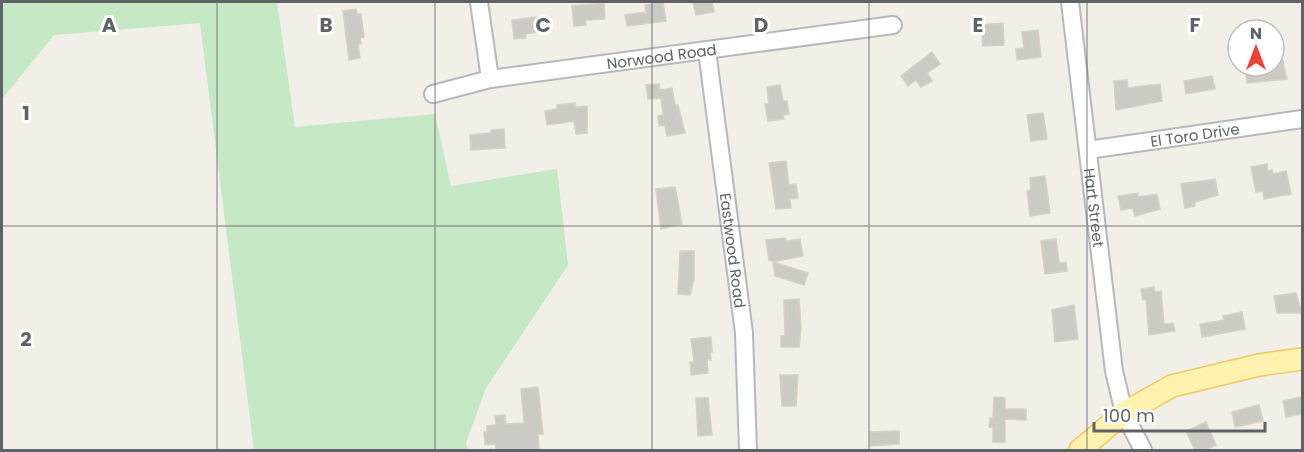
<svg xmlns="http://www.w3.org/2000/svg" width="1304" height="452" font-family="Poppins,sans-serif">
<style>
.green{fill:#c5e8c5}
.building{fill:#cccac5;stroke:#d6d1c6;stroke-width:1.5}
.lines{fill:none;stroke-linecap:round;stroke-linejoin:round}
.minor-casing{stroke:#b5b8bc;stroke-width:20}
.major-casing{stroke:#f2c960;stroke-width:24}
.minor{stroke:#fff;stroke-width:16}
.major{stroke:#fff2af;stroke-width:21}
.grid{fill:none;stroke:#5f6368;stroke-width:1.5;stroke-opacity:0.55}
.labels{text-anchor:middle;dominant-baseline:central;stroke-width:6;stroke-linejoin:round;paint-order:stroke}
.street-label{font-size:15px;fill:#5f6368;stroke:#fff}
.grid-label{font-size:20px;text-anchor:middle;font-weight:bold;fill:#5f6368;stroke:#fff;stroke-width:6;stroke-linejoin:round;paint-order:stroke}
</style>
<rect width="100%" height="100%" fill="#f1efe8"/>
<path class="green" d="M2,2H277L295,127L435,114L451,186L557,169L568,265L486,388L466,443L468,450H254L200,23L54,35L2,99Z"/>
<g class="building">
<path d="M663,2L666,21L627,26L625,15L646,12L645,5Z"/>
<path d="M693,2H712L714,12L696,15Z"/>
<path d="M604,3L605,19L585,20L586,25L574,26L572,6Z"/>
<path d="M356,9L357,14H361L364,37L360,38L361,44H358L360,58L349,60L343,11Z"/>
<path d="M545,16L546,31L525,34L526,38L514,39L512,20Z"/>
<path d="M1003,23L1004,45L983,46L981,25Z"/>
<path d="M1038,30L1041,57L1017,60L1016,49L1024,48L1022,32Z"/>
<path d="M932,52L940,64L927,73L932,81L921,87L916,80L908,86L901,76Z"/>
<path d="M1282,58L1287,79L1247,83L1245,66H1274V59Z"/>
<path d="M1212,76L1215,89L1186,94L1184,81Z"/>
<path d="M1127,80L1128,88L1160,84L1162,101L1116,110L1114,81Z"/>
<path d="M659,84L660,90L672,88L675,105H678L685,133L667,136L665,125L659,126L658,116L663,115L661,98L648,99L646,85Z"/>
<path d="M780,85L783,101H787L789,114L783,115L784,119L768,121L765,104H769L767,87Z"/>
<path d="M575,103L576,107L587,106V133L576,134L574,121L547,125L545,111L557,109V105Z"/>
<path d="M1043,113L1047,139L1031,141L1027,115Z"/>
<path d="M504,129L505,148L471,150L470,135L491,133V130Z"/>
<path d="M786,161L789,185L796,184L798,198L790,199L791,208L776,209L769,163Z"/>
<path d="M1267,164L1268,171L1272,170L1273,174L1286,171L1291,194L1264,199L1263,191L1256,192L1251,167Z"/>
<path d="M1045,176L1050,213L1030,216L1027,191L1031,190L1030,178Z"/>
<path d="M1215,179L1218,195L1195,202V206L1185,208L1181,184Z"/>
<path d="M675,187L682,224L661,229L656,189Z"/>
<path d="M1138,193V197L1157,194L1160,209L1135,216L1133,208L1121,210L1118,196Z"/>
<path d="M785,238L786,241L800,239L803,256L773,262L769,260L766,240Z"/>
<path d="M1056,239L1059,263L1066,262L1067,271L1045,274L1041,241Z"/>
<path d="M680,251H694V280L690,295L678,294Z"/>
<path d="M773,262L808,273L804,285L775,276Z"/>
<path d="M1154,287L1155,292L1161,291L1164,324L1173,323L1175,331L1149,335L1146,299L1143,300L1141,289Z"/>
<path d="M1296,293L1302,313H1277L1274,296Z"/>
<path d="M799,299L801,328L799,347H781V336H785L784,300Z"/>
<path d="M1074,305L1078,339L1055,342L1052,310Z"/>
<path d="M1242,312L1245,329L1202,337L1200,324L1224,320L1223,316Z"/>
<path d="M711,337L712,352H710L711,360H707L708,373L691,375L690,362H694L691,339Z"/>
<path d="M780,375H798L796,406H782Z"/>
<path d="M538,387L543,434H538L539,450H496L495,444L485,445L484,432H487V426L496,425L495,416L505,415L506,424L524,423L521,389Z"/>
<path d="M994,397L1005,398V409H1026V420L1005,419V442H993V427H989L990,418H993Z"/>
<path d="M1302,397V414L1286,417L1283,401Z"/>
<path d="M696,398H708L712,435L698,436Z"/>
<path d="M1259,405L1263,421L1235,427L1232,412Z"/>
<path d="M1206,422L1216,445L1209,448L1210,450H1195L1186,431Z"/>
<path d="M899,431V444L870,446V432Z"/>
</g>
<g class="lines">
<g class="minor-casing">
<g id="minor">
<path d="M479,2L490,79"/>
<path id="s1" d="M1070,2L1114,371L1124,413L1143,450"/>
<path id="s2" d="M707,51L744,333L748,450"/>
<path id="s3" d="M433,94L490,79L893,25"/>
<path id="s4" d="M1088,150L1302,119"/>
</g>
</g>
<g class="major-casing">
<path id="major" d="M1080,450L1124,413L1172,386L1259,365L1302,359"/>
</g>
<use href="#minor" class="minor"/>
<use href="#major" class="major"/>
</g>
<path class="grid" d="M217,2V450M435,2V450M652,2V450M869,2V450M1087,2V450M2,226H1302"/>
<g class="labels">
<g class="street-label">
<text stroke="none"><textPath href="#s3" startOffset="232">Norwood Road</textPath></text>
<text stroke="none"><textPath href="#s4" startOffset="108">El Toro Drive</textPath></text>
<text stroke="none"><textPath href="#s1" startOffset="207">Hart Street</textPath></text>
<text stroke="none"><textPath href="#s2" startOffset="201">Eastwood Road</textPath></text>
</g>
</g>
<g class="grid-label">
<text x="109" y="32">A</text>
<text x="326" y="32">B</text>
<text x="543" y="32">C</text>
<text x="761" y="32">D</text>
<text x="978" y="32">E</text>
<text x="1195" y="32">F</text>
<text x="26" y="120">1</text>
<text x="26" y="346">2</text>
</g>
<rect width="1304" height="452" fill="none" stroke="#5f6368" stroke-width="6"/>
<g transform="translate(1256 48)"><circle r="28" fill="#ffffff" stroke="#bfc1c3" stroke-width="1.5"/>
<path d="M0-4.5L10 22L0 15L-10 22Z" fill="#ea4335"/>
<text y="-9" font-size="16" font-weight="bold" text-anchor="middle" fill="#5f6368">N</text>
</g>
<path d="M1094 422v9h171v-9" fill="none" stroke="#5f6368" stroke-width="3"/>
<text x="1103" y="422" font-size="18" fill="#5f6368" stroke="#ffffff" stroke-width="4.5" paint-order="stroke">100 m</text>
</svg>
